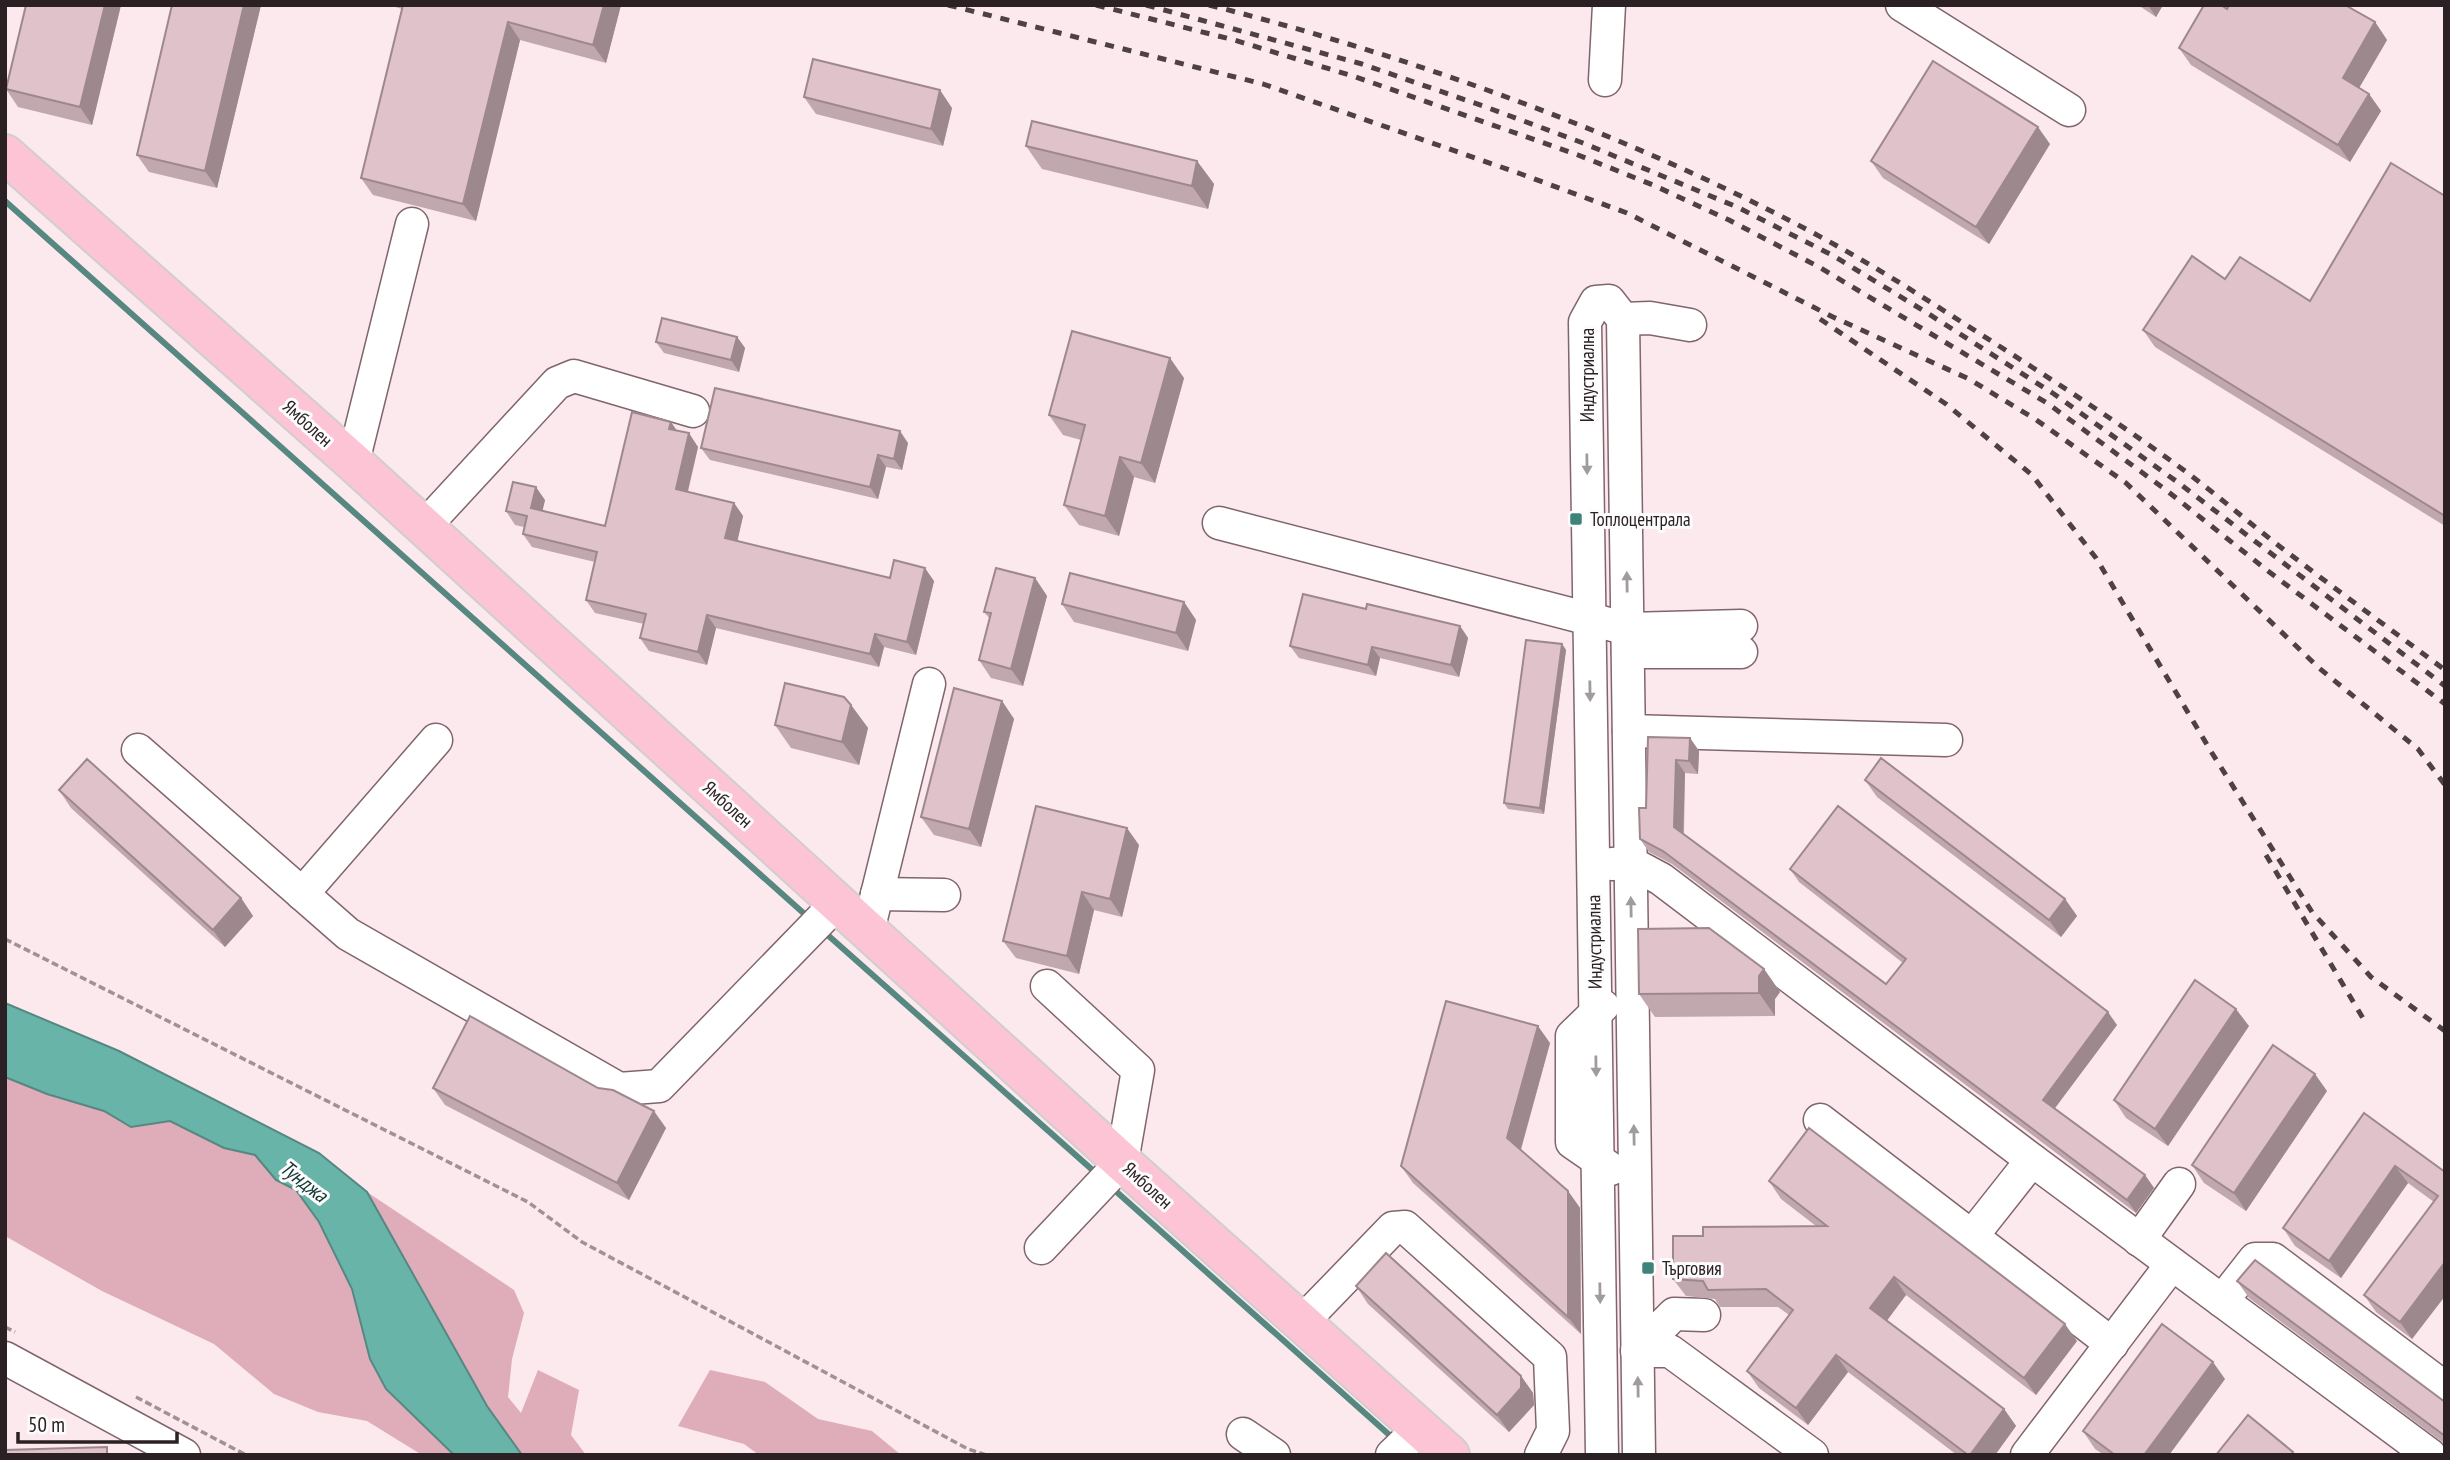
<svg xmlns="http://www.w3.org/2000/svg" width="2450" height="1460" font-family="'PT Sans Narrow',sans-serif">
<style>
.green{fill:#dfacba}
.water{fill:#68b4a9;stroke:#568881;stroke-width:2}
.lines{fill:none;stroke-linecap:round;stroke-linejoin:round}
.stream{stroke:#568881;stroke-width:6}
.minor-casing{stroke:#80656c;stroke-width:35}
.major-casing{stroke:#d0cecf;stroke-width:42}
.path{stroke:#a09194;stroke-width:3.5;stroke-dasharray:7 3.5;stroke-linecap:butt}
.minor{stroke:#fff;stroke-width:32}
.major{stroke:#fdc4d6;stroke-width:38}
.rail{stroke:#4d4144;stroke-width:5;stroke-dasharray:9 9;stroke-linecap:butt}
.wall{fill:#c1a7ae}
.shaded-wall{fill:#9d888d}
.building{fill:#e0c2ca;stroke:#9d888d;stroke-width:2}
.oneway{fill:#a09b9c}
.poi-dot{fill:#3e8379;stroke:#fcfcfc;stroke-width:2.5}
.labels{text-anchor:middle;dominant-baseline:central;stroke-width:6;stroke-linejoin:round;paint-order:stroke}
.street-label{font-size:19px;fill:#2b2023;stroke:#fcfcfc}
.poi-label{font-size:19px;fill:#2b2023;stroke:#fcfcfc;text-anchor:start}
.water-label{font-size:21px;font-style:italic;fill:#133833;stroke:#fcfcfc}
</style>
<rect width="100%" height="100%" fill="#fbe9ed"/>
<g class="green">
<path d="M5,1077L47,1094L104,1111L131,1127L170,1121L224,1148L255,1155L276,1180L296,1190L319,1222L352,1289L370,1359L386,1389L454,1455H422L367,1421L318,1412L274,1394L214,1344L102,1291L5,1236Z"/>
<path d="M367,1192L514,1290L524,1313L512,1359L508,1397L521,1413L538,1370L579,1390L571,1435L586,1455H522L487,1406Z"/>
<path d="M710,1370L765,1382L818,1419L872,1431L901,1455H759L744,1444L678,1426Z"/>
</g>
<path class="water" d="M5,1003L119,1051L319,1153L367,1192L487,1406L522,1455H454L386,1389L370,1359L352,1289L319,1222L296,1190L276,1180L255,1155L224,1148L170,1121L131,1127L104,1111L47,1094L5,1077Z"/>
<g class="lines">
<g class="stream">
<path d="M5,201L809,918"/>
<path d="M822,930L1097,1174"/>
<path d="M1110,1186L1395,1440"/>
</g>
<g class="minor-casing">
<g id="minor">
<path d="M1902,5L2069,110"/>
<path d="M1605,80L1609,5"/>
<path d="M1623,319L1650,318L1690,325"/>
<path d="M353,462L412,224"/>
<path d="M1219,523L1628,629L1741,626"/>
<path d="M424,527L557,383L574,376L693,411"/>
<path d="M1628,652H1741"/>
<path d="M1629,731L1946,740"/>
<path d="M138,750L348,934L619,1089L659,1086L837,903"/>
<path d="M1612,864L1631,863L1661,879L2032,1160L2430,1455"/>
<path d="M302,894L436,740"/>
<path d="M877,894L944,895"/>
<path d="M868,931L929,684"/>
<path d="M1603,1006L1572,1036V1142L1611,1169"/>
<path d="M1820,1120L2112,1344"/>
<path d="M1972,1236L2032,1160"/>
<path d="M2139,1240L2179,1184"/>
<path d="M1041,1248L1122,1162L1138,1070L1047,986"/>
<path d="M2222,1301L2255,1259H2273L2445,1388"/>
<path d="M1704,1315L1674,1314L1637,1351H1670L1812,1455"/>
<path d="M1302,1322L1393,1228L1405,1227L1550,1357L1553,1431L1541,1455"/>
<path d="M5,1358L184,1455"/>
<path d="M1243,1434L1274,1455"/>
<path d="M1392,1455L1420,1428"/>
<path d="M1602,1455L1585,322L1596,302L1609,301L1623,319L1639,1455"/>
<path d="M2027,1455L2172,1264"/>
</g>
</g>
<g class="major-casing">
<path id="major" d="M5,154L353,462L1122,1162L1450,1455"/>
</g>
<g class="path">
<path d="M5,939L528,1202L582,1242L968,1449L986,1455"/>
<path d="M5,1327L15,1332"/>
<path d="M136,1397L246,1455"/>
</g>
<use href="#minor" class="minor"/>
<use href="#major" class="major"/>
<g class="rail">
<path d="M948,5L1263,84L1521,174L1627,213L1833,317L1969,379L2035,419L2126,483L2319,668L2418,749L2445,785"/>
<path d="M1096,5L1234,40L1356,77L1578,155L1653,185L1729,220L1819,267L2047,403L2166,490L2268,571L2445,704"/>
<path d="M1146,5L1362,64L1483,106L1583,143L1737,207L1832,255L1924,311L2054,394L2176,481L2445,686"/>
<path d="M1209,5C1421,59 1648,141 1839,247C1893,277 1944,311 1996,344C2060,385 2124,426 2185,471C2221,498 2255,528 2291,555C2342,594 2394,632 2445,670"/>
<path d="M1820,319L1946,404L2032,475L2096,558L2212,753L2312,912L2371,977L2445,1031"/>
<path d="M2266,855L2367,1025"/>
</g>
</g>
<g class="wall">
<path d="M26,5H121L92,125L18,107L6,89Z"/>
<path d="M172,5H261L217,188L149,172L137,155Z"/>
<path d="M389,5H621L606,63L520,40L476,221L373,195L361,178L402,9Z"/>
<path d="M2138,5H2163L2156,17Z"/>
<path d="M2227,9L2375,22L2387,40L2359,88L2369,94L2381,111L2350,162L2191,65L2179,48Z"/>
<path d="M804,97L952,108L943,146L816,114Z"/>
<path d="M2050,144L1989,244L1883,178L1871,161Z"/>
<path d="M1026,146L1197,161L1214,184L1208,209L1042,169Z"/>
<path d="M2445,196V526L2155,347L2143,330L2310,301Z"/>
<path d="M737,337L745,348L739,372L664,353L656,342Z"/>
<path d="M1184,378L1155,483L1134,477L1119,536L1079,525L1064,505L1081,440L1063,435L1049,415Z"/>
<path d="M678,431L698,447L688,492L734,503L743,516L737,541L890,578L934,581L916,655L884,647L879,667L716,628L707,665L649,651L640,638L644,624L595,613L586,600L595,562L532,547L523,534L524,527L515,525L506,511L545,500L542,511L605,526Z"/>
<path d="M908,443L902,470L886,467L878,499L710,460L701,448Z"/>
<path d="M1035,578L1047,596L1023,686L991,678L979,660L990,619L984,612Z"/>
<path d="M1184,602L1196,620L1188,651L1074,622L1062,604Z"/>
<path d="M1366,609L1460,626L1468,638L1459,677L1380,658L1376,676L1299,658L1290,646Z"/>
<path d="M1562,644L1566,650L1544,814L1508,809L1504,803Z"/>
<path d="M1002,701L1014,719L981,847L934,835L921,817Z"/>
<path d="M851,705L868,728L859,765L791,748L775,725Z"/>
<path d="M1690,738L1699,751L1698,774L1685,773L1684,834L1886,984L1903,963L1799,882L1790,869L2117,1025L2055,1108L2145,1175L2154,1188L2136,1213L1672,864L1649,852L1640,839L1646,808Z"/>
<path d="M1865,780L2065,899L2077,916L2061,937L1877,797Z"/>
<path d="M59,790L241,898L253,916L225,947L71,808Z"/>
<path d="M1139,845L1122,917L1094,910L1079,974L1016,958L1003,941Z"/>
<path d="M1764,969L1780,992L1775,999V1016L1655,1017L1639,994Z"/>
<path d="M2249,1026L2168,1146L2126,1118L2114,1100Z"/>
<path d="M1550,1043L1521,1150L1568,1191L1580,1208L1581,1334L1413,1183L1401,1166Z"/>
<path d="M433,1088L666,1128L629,1200L445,1105Z"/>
<path d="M2327,1091L2246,1211L2204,1183L2192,1165Z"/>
<path d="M2364,1113L2445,1172V1296L2412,1339L2376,1312L2364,1295L2434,1202L2408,1183L2341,1278L2295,1246L2283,1228Z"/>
<path d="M1769,1181L2077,1341L2036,1395L1906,1295L1886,1320L2004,1409L2016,1426L1995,1455H1957L1848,1372L1808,1425L1759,1388L1747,1371L1789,1315L1778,1307H1720L1715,1299L1686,1296L1673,1279L1703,1236L1816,1226L1781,1199Z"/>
<path d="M2237,1281L2445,1402V1444L2249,1298Z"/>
<path d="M1356,1286L1521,1376L1533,1393L1534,1405L1509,1432L1368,1304Z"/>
<path d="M2225,1379L2169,1455H2104L2095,1449L2083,1431Z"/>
</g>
<g class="shaded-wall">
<path d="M105,5H121L92,125L80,107Z"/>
<path d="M244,5H261L217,188L205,171Z"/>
<path d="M604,5H621L606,63L593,45Z"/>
<path d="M2148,5H2163L2156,17Z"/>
<path d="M508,22L520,40L476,221L463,204Z"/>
<path d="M2375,22L2387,40L2355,95L2343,78Z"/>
<path d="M940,90L952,108L943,146L931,129Z"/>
<path d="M2369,94L2381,111L2350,162L2338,145Z"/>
<path d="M2038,127L2050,144L1989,244L1976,227Z"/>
<path d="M1197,161L1214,184L1208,209L1192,186Z"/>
<path d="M737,337L745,348L739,372L731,360Z"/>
<path d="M1170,358L1184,378L1155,483L1141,463Z"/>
<path d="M671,422L680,435L669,429Z"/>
<path d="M900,431L908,443L902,470L894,459Z"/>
<path d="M689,433L698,447L685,502L676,489Z"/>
<path d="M878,455L886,467L878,499L870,487Z"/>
<path d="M1120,457L1134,477L1119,536L1105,516Z"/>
<path d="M536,487L545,500L540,522L531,508Z"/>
<path d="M734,503L743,516L735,552L725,538Z"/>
<path d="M925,568L934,581L916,655L907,642Z"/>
<path d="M1035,578L1047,596L1023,686L1011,669Z"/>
<path d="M1184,602L1196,620L1188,651L1176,633Z"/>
<path d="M707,615L716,628L707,665L698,652Z"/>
<path d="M1460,626L1468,638L1459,677L1451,665Z"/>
<path d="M875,634L884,647L879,667L870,654Z"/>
<path d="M1562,644L1566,650L1544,814L1540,808Z"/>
<path d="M1372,647L1380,658L1376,676L1368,665Z"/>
<path d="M1002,701L1014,719L981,847L969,829Z"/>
<path d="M851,705L868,728L859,765L842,742Z"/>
<path d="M1690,738L1699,751L1698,774L1689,761Z"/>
<path d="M1676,760L1685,773L1683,840L1674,827Z"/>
<path d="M1127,828L1139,845L1122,917L1110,899Z"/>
<path d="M1082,892L1094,910L1079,974L1067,956Z"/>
<path d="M241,898L253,916L225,947L213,930Z"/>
<path d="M2065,899L2077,916L2061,937L2049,920Z"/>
<path d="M1764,969L1780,992L1775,999V1016L1759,993V976Z"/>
<path d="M2236,1009L2249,1026L2168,1146L2155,1129Z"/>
<path d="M2108,1012L2117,1025L2052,1112L2043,1100Z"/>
<path d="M1538,1026L1550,1043L1519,1155L1507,1138Z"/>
<path d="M2315,1074L2327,1091L2246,1211L2234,1193Z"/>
<path d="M654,1111L666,1128L629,1200L617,1183Z"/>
<path d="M2395,1166L2408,1183L2341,1278L2329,1261Z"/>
<path d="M2145,1175L2154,1188L2136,1213L2127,1200Z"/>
<path d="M1568,1191L1580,1208L1581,1334L1568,1317Z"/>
<path d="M2445,1262V1296L2412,1339L2400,1322Z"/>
<path d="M1894,1277L1906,1295L1883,1326L1870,1308Z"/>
<path d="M2065,1324L2077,1341L2036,1395L2024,1378Z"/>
<path d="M1836,1355L1848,1372L1808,1425L1796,1408Z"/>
<path d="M2213,1362L2225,1379L2169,1455H2144Z"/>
<path d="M1521,1376L1533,1393L1534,1405L1509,1432L1497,1415Z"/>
<path d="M2004,1409L2016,1426L1995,1455H1970Z"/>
</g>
<g class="building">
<path d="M26,5H105L80,107L6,89Z"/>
<path d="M172,5H244L205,171L137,155Z"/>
<path d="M403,5H604L593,45L508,22L463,204L361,178Z"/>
<path d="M2204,5H2221L2227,9L2229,5H2345L2375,22L2343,78L2369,94L2338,145L2179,48Z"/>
<path d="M813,59L940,90L931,129L804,97Z"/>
<path d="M1933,61L2038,127L1976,227L1871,161Z"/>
<path d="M1032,121L1197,161L1192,186L1026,146Z"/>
<path d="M2391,163L2445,196V516L2143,330L2192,256L2225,279L2240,257L2310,301Z"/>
<path d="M662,318L737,337L731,360L656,342Z"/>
<path d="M1072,331L1170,358L1141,463L1120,457L1105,516L1064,505L1085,425L1049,415Z"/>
<path d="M715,388L900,431L894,459L878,455L870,487L701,448Z"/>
<path d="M632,412L671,422L669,429L689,433L676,489L734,503L725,538L890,578L894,560L925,568L907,642L875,634L870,654L707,615L698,652L640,638L646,614L586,600L597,552L523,534L527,516L506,511L513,482L536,487L531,508L605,526Z"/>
<path d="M996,568L1035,578L1011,669L979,660L991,613L984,612Z"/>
<path d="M1070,573L1184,602L1176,633L1062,604Z"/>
<path d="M1303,594L1366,609L1367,604L1460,626L1451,665L1372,647L1368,665L1290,646Z"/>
<path d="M1526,640L1562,644L1540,808L1504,803Z"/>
<path d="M785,683L844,697L851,705L842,742L775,725Z"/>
<path d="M954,688L1002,701L969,829L921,817Z"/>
<path d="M1648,737L1690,738L1689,761L1676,760L1674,827L1886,984L1906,959L1790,869L1838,806L2108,1012L2043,1100L2145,1175L2127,1200L1663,851L1640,839L1639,808H1646Z"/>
<path d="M1881,758L2065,899L2049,920L1865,780Z"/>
<path d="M87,759L241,898L213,930L59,790Z"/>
<path d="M1036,806L1127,828L1110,899L1082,892L1067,956L1003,941Z"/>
<path d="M1709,928L1764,969L1759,976V993L1639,994L1638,929Z"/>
<path d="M2195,980L2236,1009L2155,1129L2114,1100Z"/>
<path d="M1446,1001L1538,1026L1507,1138L1568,1191V1317L1401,1166Z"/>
<path d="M470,1016L598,1088L613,1090L654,1111L617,1183L433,1088Z"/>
<path d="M2273,1045L2315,1074L2234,1193L2192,1165Z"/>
<path d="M2364,1113L2445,1172V1262L2400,1322L2364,1295L2438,1196L2395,1166L2329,1261L2283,1228Z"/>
<path d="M1809,1128L2065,1324L2024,1378L1894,1277L1870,1308L2004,1409L1970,1455H1968L1836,1355L1796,1408L1747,1371L1793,1310L1766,1289L1708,1290L1703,1281L1673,1279V1236H1703V1227L1827,1226L1769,1181Z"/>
<path d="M1386,1253L1521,1376V1388L1497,1415L1356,1286Z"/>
<path d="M2255,1260L2445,1402V1436L2237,1281Z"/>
<path d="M2162,1324L2213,1362L2144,1455H2115L2083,1431Z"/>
<path d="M2248,1415L2293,1452L2291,1455H2216Z"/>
<path d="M107,1447V1455H5V1450Z"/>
</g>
<defs><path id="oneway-solid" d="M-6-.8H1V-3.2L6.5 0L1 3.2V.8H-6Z" transform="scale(1.75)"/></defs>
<g class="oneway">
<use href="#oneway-solid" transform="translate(1587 464) rotate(89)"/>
<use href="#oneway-solid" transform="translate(1627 582) rotate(-91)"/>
<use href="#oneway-solid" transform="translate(1590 691) rotate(89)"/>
<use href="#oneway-solid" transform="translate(1631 907) rotate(-91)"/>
<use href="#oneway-solid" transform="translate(1596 1066) rotate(89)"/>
<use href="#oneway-solid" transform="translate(1634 1135) rotate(-91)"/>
<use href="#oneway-solid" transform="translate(1600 1293) rotate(89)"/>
<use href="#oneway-solid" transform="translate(1638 1387) rotate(-91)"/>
</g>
<g class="poi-dot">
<rect x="1569" y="512" width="14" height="14" rx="3.5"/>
<rect x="1641" y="1261" width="14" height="14" rx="3.5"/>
</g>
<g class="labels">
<g class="street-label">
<text transform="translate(1587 375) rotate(-90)">Индустриална</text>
<text transform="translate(308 423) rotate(42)">Ямболен</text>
<text transform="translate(728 804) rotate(42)">Ямболен</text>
<text transform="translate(1594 942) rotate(-91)">Индустриална</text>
<text transform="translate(1148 1185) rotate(42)">Ямболен</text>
</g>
<g class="poi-label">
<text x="1590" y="519">Топлоцентрала</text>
<text x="1662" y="1268">Търговия</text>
</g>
<g class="water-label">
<text transform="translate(304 1181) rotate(38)">Тунджа</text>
</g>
</g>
<rect width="2450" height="1460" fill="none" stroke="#2b2023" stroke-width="14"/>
<path d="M18 1432v10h159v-10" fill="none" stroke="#2b2023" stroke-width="3.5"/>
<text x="28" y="1432" font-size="21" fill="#2b2023" stroke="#fcfcfc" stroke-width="5" paint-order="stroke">50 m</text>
</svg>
